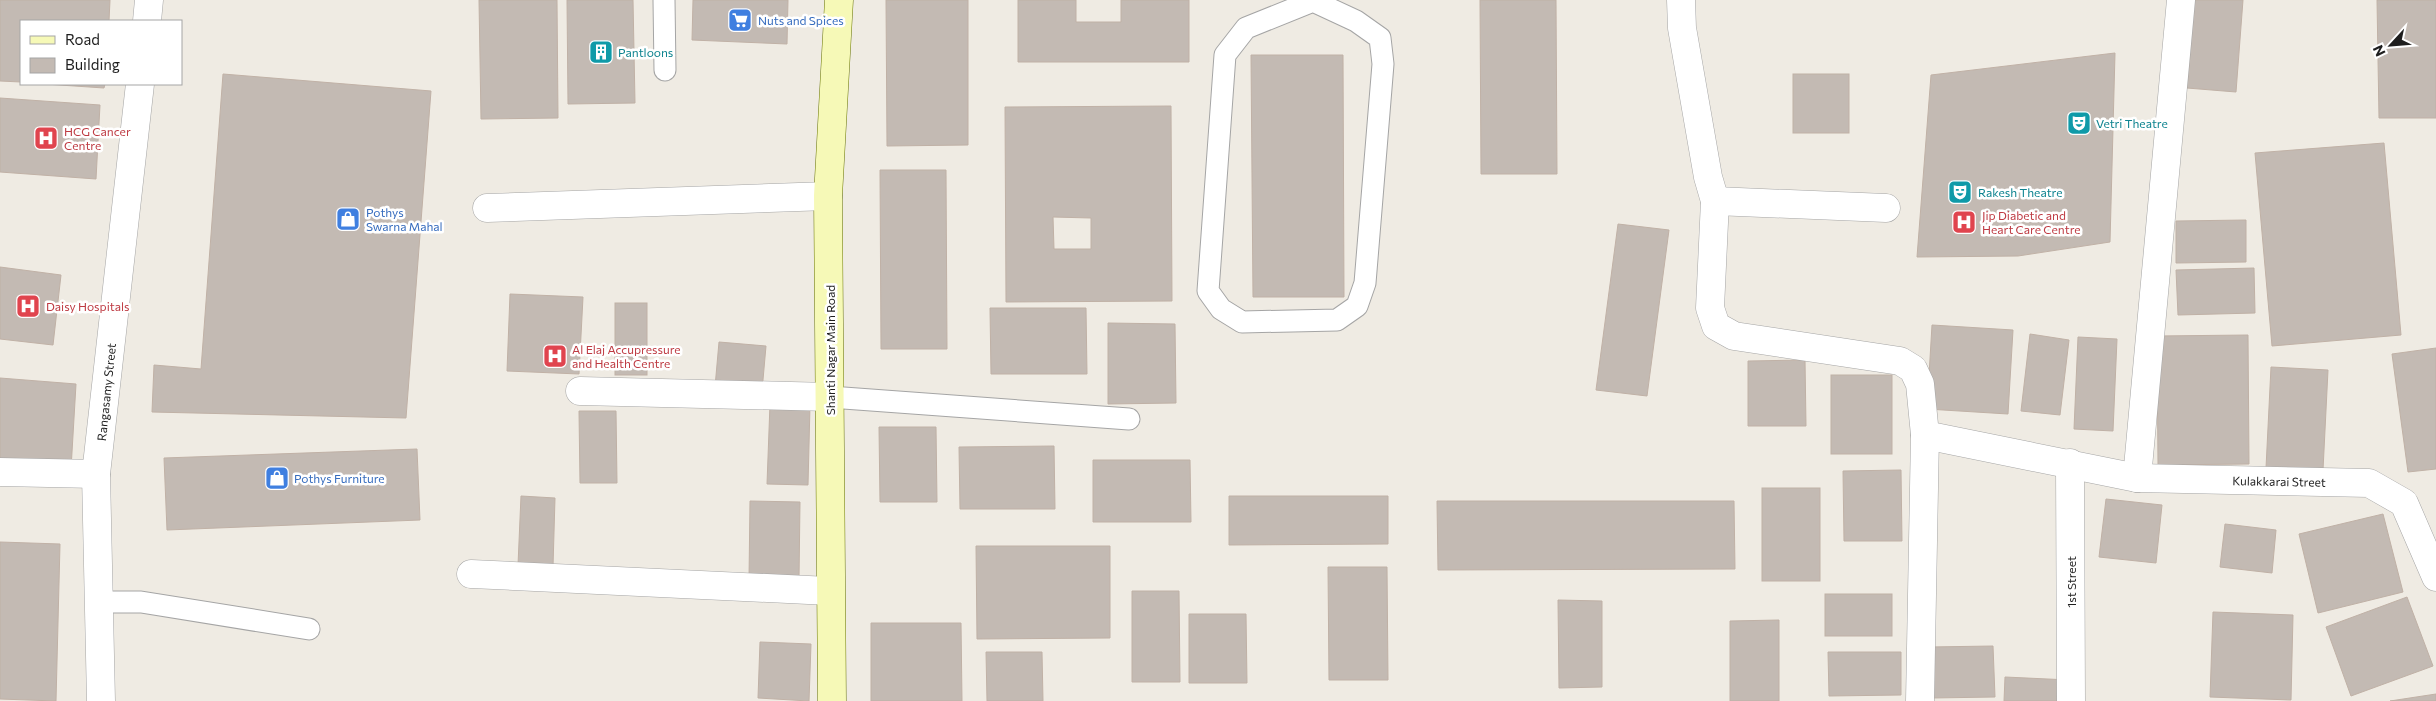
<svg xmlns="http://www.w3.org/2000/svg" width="2436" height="701" font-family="Commissioner,sans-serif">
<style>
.building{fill:#c3bab3;stroke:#c0b1a6;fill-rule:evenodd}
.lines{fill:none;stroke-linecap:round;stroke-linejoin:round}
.lane-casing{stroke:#a5a5a5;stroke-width:23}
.street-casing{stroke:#a5a5a5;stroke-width:29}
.secondary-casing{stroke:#687405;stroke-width:29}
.lane{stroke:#fff;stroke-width:21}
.street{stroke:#fff;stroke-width:28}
.secondary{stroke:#f6f9b7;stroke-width:28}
.labels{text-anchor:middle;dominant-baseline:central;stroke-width:5;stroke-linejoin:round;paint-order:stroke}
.shop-label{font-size:12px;fill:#366cbe;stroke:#fff;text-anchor:start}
.culture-label{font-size:12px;fill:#0d838f;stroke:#fff;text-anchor:start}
.health-label{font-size:12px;fill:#be3a42;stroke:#fff;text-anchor:start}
.street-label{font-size:12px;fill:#1e1e1e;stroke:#fff}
</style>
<rect width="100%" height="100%" fill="#efebe3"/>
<g class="building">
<path d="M0,0H110L109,21H21V82L0,81Z"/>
<path d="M479,0H557L558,118L481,119Z"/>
<path d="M567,0H633L635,103L568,104Z"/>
<path d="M693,0H788L787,44L692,40Z"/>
<path d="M886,0H968V145L887,146Z"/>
<path d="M1018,0H1076V22H1121V0H1189V62H1018Z"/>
<path d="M1480,0H1556L1557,174H1481Z"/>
<path d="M2194,0H2243L2236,92L2187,88Z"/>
<path d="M2377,0H2436V118H2379Z"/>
<path d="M2115,53L2110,242L2018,256L1917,257L1931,75Z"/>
<path d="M1251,55H1343L1344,297H1253Z"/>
<path d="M223,74L431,91L406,418L152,412L154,365L201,369Z"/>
<rect x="1793" y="74" width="56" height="59"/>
<path d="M45,84H105L104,88Z"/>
<path d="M0,98L100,105L96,179L0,172Z"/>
<path d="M1171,106L1172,301L1006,302L1005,107ZM1053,217L1091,218V249H1054Z"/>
<path d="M2384,143L2401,335L2272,346L2255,153Z"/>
<path d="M880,170H946L947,349H881Z"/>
<path d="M2246,220V262L2176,263V221Z"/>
<path d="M1618,224L1669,230L1647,396L1596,390Z"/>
<path d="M0,267L61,275L53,345L0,339Z"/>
<path d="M2254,268L2255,313L2178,315L2176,270Z"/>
<path d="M510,294L583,297L579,374L507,371Z"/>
<rect x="615" y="303" width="32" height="72"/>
<path d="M990,308H1086L1087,374H991Z"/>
<path d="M1108,323L1175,324L1176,403L1108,404Z"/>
<path d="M1932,325L2013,330L2008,414L1927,409Z"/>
<path d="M2030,334L2069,340L2060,415L2021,411Z"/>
<path d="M2248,335L2249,464L2158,465L2157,336Z"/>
<path d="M2078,337L2117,339L2113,431L2074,429Z"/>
<path d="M719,342L766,346L762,391L715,387Z"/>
<path d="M2436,348V469L2408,472L2392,354Z"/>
<path d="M1805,360L1806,426H1748V361Z"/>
<path d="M2271,367L2328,370L2323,470L2266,468Z"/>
<rect x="1831" y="375" width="61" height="79"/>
<path d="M0,378L76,384L71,469L0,463Z"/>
<path d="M770,404L810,405L808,485L767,484Z"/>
<path d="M579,411H616L617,483H580Z"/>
<path d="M879,427H936L937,502H880Z"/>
<path d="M1054,446L1055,509H960L959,447Z"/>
<path d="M417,449L420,520L167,530L164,458Z"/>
<path d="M1093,460H1190L1191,522H1093Z"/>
<path d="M1901,470L1902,541H1844L1843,471Z"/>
<rect x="1762" y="488" width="58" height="93"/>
<path d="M521,496L555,498L553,567L518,565Z"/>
<path d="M1229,496H1388V544L1229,545Z"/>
<path d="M2106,499L2162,505L2156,563L2099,557Z"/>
<path d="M750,501L800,502L799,579H749Z"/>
<path d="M1437,501H1734L1735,569L1438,570Z"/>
<path d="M2383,514L2403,592L2318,613L2299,534Z"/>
<path d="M2225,524L2276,530L2272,573L2220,567Z"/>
<path d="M0,542L60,544L56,701L0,699Z"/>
<path d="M976,546H1110V638L977,639Z"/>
<path d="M1328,567H1387L1388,680H1329Z"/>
<path d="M1132,591H1179L1180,682H1132Z"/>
<rect x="1825" y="594" width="67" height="42"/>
<path d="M2407,597L2433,666L2351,696L2326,627Z"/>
<path d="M1558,600L1602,601V687L1559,688Z"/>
<path d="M2213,612L2293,615L2291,700L2210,697Z"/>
<path d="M1189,614H1246L1247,683H1189Z"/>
<path d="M1779,620V701H1730V621Z"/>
<path d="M871,623H961L962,701H871Z"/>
<path d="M760,642L811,644L809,701L758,698Z"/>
<path d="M1993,646L1995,697L1931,698L1929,647Z"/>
<path d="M986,652H1042L1043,701H987Z"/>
<path d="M1828,652H1901V695L1829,696Z"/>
<path d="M2005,677L2069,680L2068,701H2004Z"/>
<path d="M2436,694V701H2390Z"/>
</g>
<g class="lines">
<g class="lane-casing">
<g id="lane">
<path d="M664,0L665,70"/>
<path d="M1313,1L1356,21L1380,38L1383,64L1365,283L1357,306L1337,320L1242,322L1221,309L1208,291L1225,55L1246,28Z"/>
<path d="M830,397L1129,419"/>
<path d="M99,602H141L309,629"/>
</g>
</g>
<g class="street-casing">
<g id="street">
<path d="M1681,0L1682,28L1708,177L1715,201L1710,308L1716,326L1734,336L1900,361L1913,369L1920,384L1925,435L1920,701"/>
<path d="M147,21L149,0"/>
<path d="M1715,201L1886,208"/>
<path d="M487,208L828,196"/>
<path d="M580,391L830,397"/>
<path d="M1925,435L2137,478L2369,483L2404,503L2436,577"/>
<path d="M2070,463L2071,701"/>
<path d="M0,472L96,474"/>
<path d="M2137,478L2181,0"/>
<path d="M471,574L829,591"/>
<path d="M101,701L96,474L140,84"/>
</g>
</g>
<g class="secondary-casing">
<path id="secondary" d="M832,701L828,196L839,0"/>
</g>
<use href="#lane" class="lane"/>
<use href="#street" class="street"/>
<use href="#secondary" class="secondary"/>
</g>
<defs>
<g id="supermarket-square" transform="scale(1.25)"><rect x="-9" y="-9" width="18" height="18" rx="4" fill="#3f7fe0" stroke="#fff"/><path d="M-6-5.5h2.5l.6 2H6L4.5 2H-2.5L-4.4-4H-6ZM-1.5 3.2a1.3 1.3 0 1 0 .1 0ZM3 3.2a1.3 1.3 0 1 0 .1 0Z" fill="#fff"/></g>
<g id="building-square" transform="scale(1.25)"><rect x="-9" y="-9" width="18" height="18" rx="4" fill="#0f9aa8" stroke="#fff"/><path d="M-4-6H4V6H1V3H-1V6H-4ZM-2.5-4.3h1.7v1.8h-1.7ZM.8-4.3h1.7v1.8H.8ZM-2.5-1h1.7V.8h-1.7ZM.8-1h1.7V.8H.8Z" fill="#fff"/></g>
<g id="theatre-square" transform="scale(1.25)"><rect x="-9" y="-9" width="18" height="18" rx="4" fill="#0f9aa8" stroke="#fff"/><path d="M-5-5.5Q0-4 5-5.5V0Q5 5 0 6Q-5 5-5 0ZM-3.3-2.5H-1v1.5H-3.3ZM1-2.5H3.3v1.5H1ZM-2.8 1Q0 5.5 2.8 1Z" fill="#fff"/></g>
<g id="hospital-square" transform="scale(1.25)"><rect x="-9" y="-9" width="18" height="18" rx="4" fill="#e0444e" stroke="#fff"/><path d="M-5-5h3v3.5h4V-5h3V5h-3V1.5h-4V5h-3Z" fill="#fff"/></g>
<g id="shop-square" transform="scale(1.25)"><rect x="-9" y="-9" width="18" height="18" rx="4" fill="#3f7fe0" stroke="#fff"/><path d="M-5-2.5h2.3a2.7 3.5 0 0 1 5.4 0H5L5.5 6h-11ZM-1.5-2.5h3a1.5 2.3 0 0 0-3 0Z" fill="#fff"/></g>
</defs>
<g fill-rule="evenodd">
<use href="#supermarket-square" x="740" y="20"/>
<use href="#building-square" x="601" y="52"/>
<use href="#theatre-square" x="2079" y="123"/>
<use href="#hospital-square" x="46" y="138"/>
<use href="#theatre-square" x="1960" y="192"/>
<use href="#shop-square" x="348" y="219"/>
<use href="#hospital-square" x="1964" y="222"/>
<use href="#hospital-square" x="28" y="306"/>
<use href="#hospital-square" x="555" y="356"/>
<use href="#shop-square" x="277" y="478"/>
</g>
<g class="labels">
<g class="shop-label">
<text x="758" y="20">Nuts and Spices</text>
<text x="366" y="212">Pothys<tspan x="366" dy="14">Swarna Mahal</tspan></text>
<text x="294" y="478">Pothys Furniture</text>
</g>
<g class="culture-label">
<text x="618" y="52">Pantloons</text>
<text x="2096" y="123">Vetri Theatre</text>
<text x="1978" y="192">Rakesh Theatre</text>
</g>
<g class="health-label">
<text x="64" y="131">HCG Cancer<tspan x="64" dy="14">Centre</tspan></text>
<text x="1982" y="215">Jip Diabetic and<tspan x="1982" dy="14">Heart Care Centre</tspan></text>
<text x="46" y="306">Daisy Hospitals</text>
<text x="572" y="349">Al Elaj Accupressure<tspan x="572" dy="14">and Health Centre</tspan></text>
</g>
<g class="street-label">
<text transform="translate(830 350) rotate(-90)">Shanti Nagar Main Road</text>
<text transform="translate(106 392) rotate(-84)">Rangasamy Street</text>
<text transform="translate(2279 481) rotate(1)">Kulakkarai Street</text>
<text transform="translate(2071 582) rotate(-90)">1st Street</text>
</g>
</g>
<rect x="20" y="20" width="162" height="65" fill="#ffffff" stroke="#a5a5a5"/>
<rect x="30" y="36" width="25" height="8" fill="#f6f9b7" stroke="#a5a5a5"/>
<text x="65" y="45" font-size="15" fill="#1e1e1e">Road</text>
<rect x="30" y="58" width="25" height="15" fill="#c3bab3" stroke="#a5a5a5"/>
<text x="65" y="70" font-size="15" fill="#1e1e1e">Building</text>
<g transform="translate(2391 45) rotate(244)" stroke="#ffffff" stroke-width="4" paint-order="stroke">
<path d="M0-4L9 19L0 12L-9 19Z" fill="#1e1e1e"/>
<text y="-8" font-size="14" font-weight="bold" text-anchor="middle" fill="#1e1e1e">N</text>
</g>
</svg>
